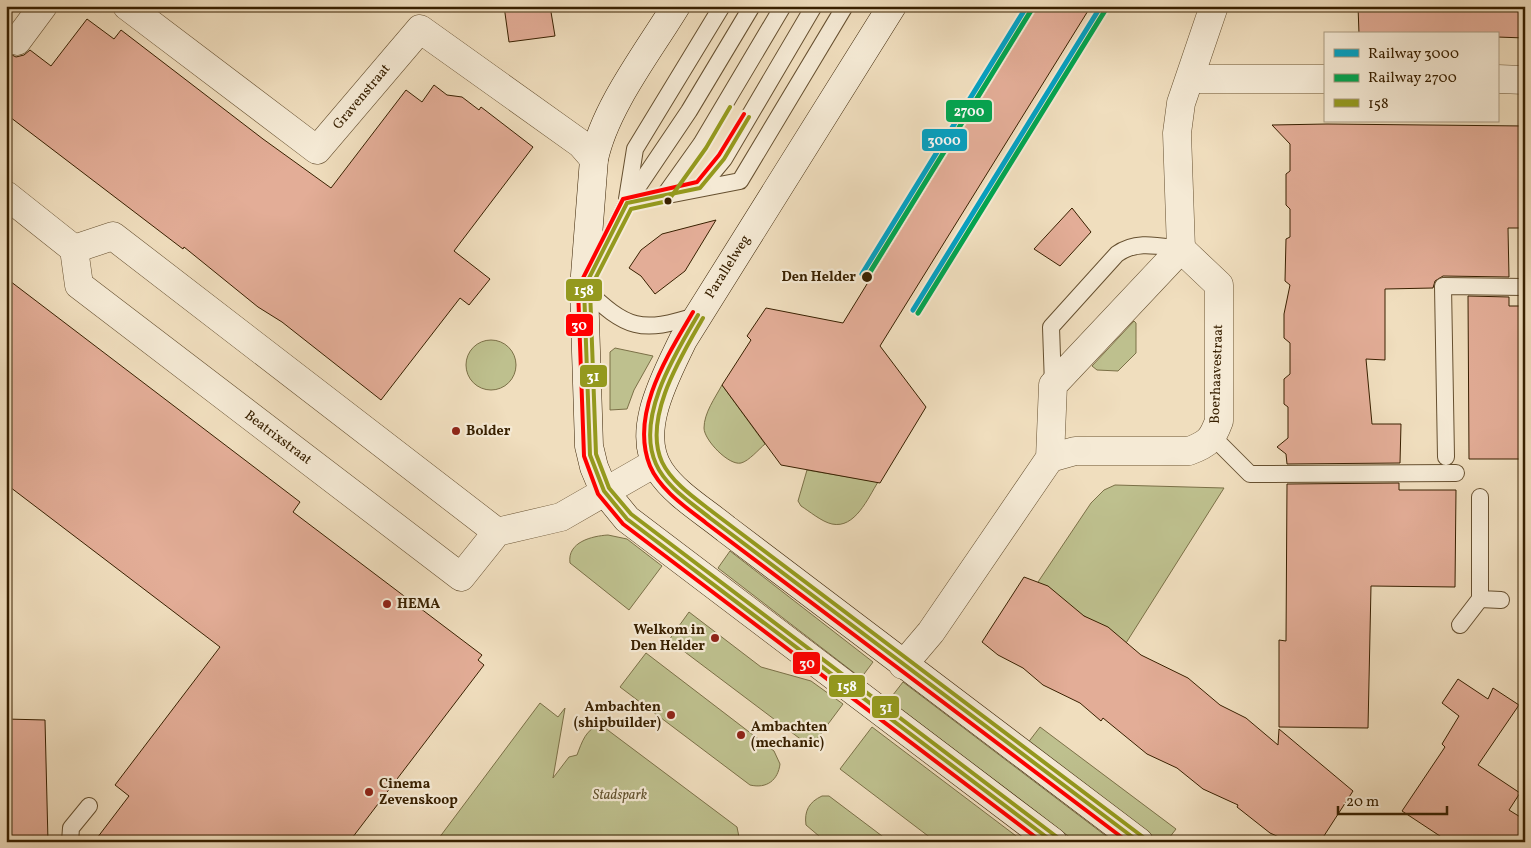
<svg xmlns="http://www.w3.org/2000/svg" width="1531" height="848" font-family="Vollkorn,serif">
<style>
.green{fill:#bec08e;stroke:#7b7047}
.building{fill:#e3ad97;stroke:#382000}
.lines{fill:none;stroke-linecap:round;stroke-linejoin:round}
.lane-casing{stroke:#665030;stroke-width:18}
.street-casing{stroke:#665030;stroke-width:29}
.secondary-casing{stroke:#382000;stroke-width:29}
.lane{stroke:#f5ead5;stroke-width:16}
.street{stroke:#f5ead5;stroke-width:28}
.secondary{stroke:#f5ead5;stroke-width:28}
.bus-1-casing{stroke:#f5ead5;stroke-width:8}
.bus-2-casing{stroke:#f5ead5;stroke-width:8}
.bus-3-casing{stroke:#f5ead5;stroke-width:8}
.bus-1{stroke:#94991e;stroke-width:4}
.bus-2{stroke:#f00;stroke-width:4}
.bus-3{stroke:#94991e;stroke-width:4}
.rail-1-casing{stroke:#f5ead5;stroke-width:9}
.rail-2-casing{stroke:#f5ead5;stroke-width:9}
.rail-1{stroke:#03a2c4;stroke-width:5}
.rail-2{stroke:#00a651;stroke-width:5}
.bus-dot{fill:#382000;stroke:#f5ead5;stroke-width:2}
.poi-dot{fill:#8f2418;stroke:#f5ead5;stroke-width:2}
.labels{text-anchor:middle;dominant-baseline:central;stroke-width:4.5;stroke-linejoin:round;paint-order:stroke}
.street-label{font-size:14px;fill:#382000;stroke:#f5ead5}
.stop-label{font-size:14px;font-weight:bold;fill:#382000;stroke:#f5ead5;text-anchor:end}
.poi-label{font-size:14px;font-weight:bold;fill:#382000;stroke:#f5ead5;text-anchor:start}
.park-label{font-size:14px;font-style:italic;fill:#60502b;stroke:#f5ead5}
.line-badge{stroke:#f5ead5;stroke-width:2}
.badge-label{font-size:14px;text-anchor:middle;font-weight:bold;fill:#fff}
</style>
<rect width="100%" height="100%" fill="#f0debe"/>
<filter id="stains"><feTurbulence type="fractalNoise" baseFrequency=".004" numOctaves="4"/><feColorMatrix values="0 0 0 0 .2 0 0 0 0 .09 0 0 0 0 .02 0 0 0 .5 -.17"/></filter>
<radialGradient id="worn" r=".72"><stop offset=".6" stop-color="#630" stop-opacity="0"/><stop offset="1" stop-color="#630" stop-opacity=".3"/></radialGradient>
<g class="green">
<path d="M1134,321L1136,323V353L1118,371L1097,370L1092,366Z"/>
<circle cx="491" cy="365" r="25"/>
<path d="M615,348L653,356L634,390L627,409L610,410V352Z"/>
<path d="M722,385L765,444C759,449 749,461 741,463C729,466 704,440 704,428C704,413 715,398 722,385Z"/>
<path d="M807,470L878,482C868,498 855,529 832,524C822,522 809,511 801,506L798,501Z"/>
<path d="M1115,485L1224,488L1126,643L1036,585L1091,503L1104,490Z"/>
<path d="M608,535L627,539L662,566L629,610L570,563C567,542 592,536 608,535Z"/>
<path d="M730,551L873,662L861,678L718,568Z"/>
<path d="M689,612L761,667L811,681L843,704L811,747L669,640Z"/>
<path d="M646,653L774,751L780,764C778,780 767,789 750,785L620,687Z"/>
<path d="M903,682L1114,842H1076L889,700Z"/>
<path d="M540,703L558,717L565,708L553,778L569,757L577,755C582,742 586,728 601,725L737,827L739,837L735,842H436Z"/>
<path d="M872,727L1024,842H936L840,769Z"/>
<path d="M1040,727L1176,829L1166,842H1156L1027,744Z"/>
<path d="M822,796H829L890,842H826L806,825C804,811 809,802 822,796Z"/>
</g>
<g class="building">
<path d="M504,6H550L555,36L509,42Z"/>
<path d="M1038,6H1091L880,346L926,407L880,483L781,465L722,385L751,340L747,336L766,308L843,323Z"/>
<path d="M1358,6H1525V38L1497,37V34H1359Z"/>
<path d="M87,19L114,39L121,30L263,139L331,188L406,90L422,102L434,85L447,95L462,97L479,110L481,107L533,147L454,251L490,279L469,305L460,298L381,400L282,322L258,307L184,247L183,249L6,114V52L16,57L24,55L30,50L51,66Z"/>
<path d="M1327,124L1525,126V228H1508L1509,277L1443,276L1435,281L1433,288L1385,289V360L1366,359L1372,424H1401L1400,463L1287,464L1286,454L1277,447L1288,438V407L1284,404V379L1290,374V343L1284,338V314L1290,285L1285,281L1286,239L1290,237V209L1286,205V174L1290,171V144L1272,125Z"/>
<path d="M1072,208L1091,232L1060,266L1034,249Z"/>
<path d="M716,220L685,271L655,294L641,276L629,268L641,250L662,234Z"/>
<path d="M6,278L300,502L293,512L482,655L478,660L484,665L349,842H94L129,796L115,785L220,647L6,484Z"/>
<path d="M1468,296L1509,297V306H1525V459H1469Z"/>
<path d="M1399,483V490H1456L1455,587L1371,586L1368,728L1279,727V640L1286,641L1287,484Z"/>
<path d="M1024,577L1048,586L1084,616L1108,627L1141,655L1188,678L1220,705L1246,718L1278,745L1279,729L1353,791L1320,842H1290L1270,833L1237,807L1238,805L1203,789L1177,768L1147,754L1103,718L1101,721L1080,703L1043,685L1023,668L998,655L982,642Z"/>
<path d="M1458,679L1488,699L1493,688L1519,705L1478,765L1520,793L1509,810L1525,820V842H1449L1402,811L1445,747L1442,744L1459,716L1442,703Z"/>
<path d="M6,719L45,720L48,842H6Z"/>
</g>
<g class="lines">
<g class="lane-casing">
<g id="lane">
<path d="M700,188L724,159L814,6"/>
<path d="M664,196L701,144L783,6"/>
<path d="M627,199L635,149L722,6"/>
<path d="M627,203L740,181L845,6"/>
<path d="M698,315C640,334 627,329 584,288L627,203L689,111L752,6"/>
<path d="M1053,385L1051,327L1117,254C1136,240 1158,246 1181,249"/>
<path d="M1213,437L1250,474L1456,473"/>
<path d="M1446,457L1443,286L1525,287"/>
<path d="M1480,497V599L1501,600"/>
<path d="M1460,625L1480,599"/>
<path d="M70,842L71,828L89,806"/>
</g>
</g>
<g class="street-casing">
<g id="street">
<path d="M127,6L317,150L420,29L581,144L594,159"/>
<path d="M17,41L43,6"/>
<path d="M1190,79H1325"/>
<path d="M1497,79L1525,80"/>
<path d="M6,195L74,249L79,285L461,577L497,532L561,517L655,463"/>
<path d="M74,249L113,236L497,532"/>
<path d="M1050,458L1075,451H1189C1208,444 1212,440 1219,421V285L1181,249"/>
<path d="M903,665L931,632L1050,458L1053,385L1181,249L1177,133L1181,103L1214,6"/>
</g>
</g>
<g class="secondary-casing">
<g id="secondary">
<path d="M676,6C648,52 605,107 594,159L584,288L589,446L594,467L604,491L627,519L1053,842"/>
<path d="M892,6L683,340C666,376 634,432 660,471C675,494 704,511 726,529L1139,842"/>
</g>
</g>
<use href="#lane" class="lane"/>
<use href="#street" class="street"/>
<use href="#secondary" class="secondary"/>
<g class="bus-1-casing">
<g id="bus-1">
<path d="M749,117L724,159L700,188L627,203L584,288L590,455L604,491L627,519L1053,842"/>
<path d="M698,315C675,354 635,418 656,464C666,487 692,503 710,518L1139,842"/>
</g>
</g>
<g class="bus-2-casing">
<g id="bus-2">
<path d="M744,114L719,155L697,182L623,199L578,288L584,456L598,494L623,524L1042,842"/>
<path d="M693,312C668,355 629,414 650,466C660,490 687,508 706,523L1128,842"/>
</g>
</g>
<g class="bus-3-casing">
<g id="bus-3">
<path d="M730,107L706,148L668,201L631,209L590,289L596,454L609,488L631,514L1057,837"/>
<path d="M703,318C682,355 642,418 662,462C672,483 696,499 714,513L1143,837"/>
</g>
</g>
<use href="#bus-1" class="bus-1"/>
<use href="#bus-2" class="bus-2"/>
<use href="#bus-3" class="bus-3"/>
<g class="rail-1-casing">
<g id="rail-1">
<path d="M862,274L1027,6"/>
<path d="M913,310L1101,6"/>
</g>
</g>
<g class="rail-2-casing">
<g id="rail-2">
<path d="M867,277L1032,9"/>
<path d="M918,313L1106,9"/>
</g>
</g>
<use href="#rail-1" class="rail-1"/>
<use href="#rail-2" class="rail-2"/>
</g>
<g class="bus-dot">
<circle cx="668" cy="201" r="4.5"/>
<circle cx="867" cy="277" r="6"/>
</g>
<g class="poi-dot">
<circle cx="456" cy="431" r="5"/>
<circle cx="387" cy="604" r="5"/>
<circle cx="715" cy="638" r="5"/>
<circle cx="671" cy="715" r="5"/>
<circle cx="741" cy="735" r="5"/>
<circle cx="369" cy="792" r="5"/>
</g>
<g class="labels">
<g class="street-label">
<text transform="translate(362 97) rotate(-50)">Gravenstraat</text>
<text transform="translate(728 267) rotate(-58)">Parallelweg</text>
<text transform="translate(1217 374) rotate(-88)">Boerhaavestraat</text>
<text transform="translate(278 438) rotate(37)">Beatrixstraat</text>
</g>
<g class="stop-label">
<text x="856" y="277">Den Helder</text>
</g>
<g class="poi-label">
<text x="466" y="431">Bolder</text>
<text x="397" y="604">HEMA</text>
<text x="705" y="630" text-anchor="end">Welkom in<tspan x="705" dy="16">Den Helder</tspan></text>
<text x="661" y="707" text-anchor="end">Ambachten<tspan x="661" dy="16">(shipbuilder)</tspan></text>
<text x="751" y="727">Ambachten<tspan x="751" dy="16">(mechanic)</tspan></text>
<text x="379" y="784">Cinema<tspan x="379" dy="16">Zevenskoop</tspan></text>
</g>
<g class="park-label">
<text x="620" y="795">Stadspark</text>
</g>
</g>
<g class="line-badge">
<rect x="945" y="99" width="48" height="24" rx="5" fill="#00a651"/>
<rect x="921" y="128" width="47" height="24" rx="5" fill="#03a2c4"/>
<rect x="565" y="278" width="38" height="24" rx="5" fill="#94991e"/>
<rect x="565" y="313" width="29" height="24" rx="5" fill="#f00"/>
<rect x="579" y="364" width="29" height="24" rx="5" fill="#94991e"/>
<rect x="792" y="651" width="29" height="24" rx="5" fill="#f00"/>
<rect x="828" y="674" width="38" height="24" rx="5" fill="#94991e"/>
<rect x="871" y="695" width="29" height="24" rx="5" fill="#94991e"/>
</g>
<g class="badge-label">
<text x="969" y="116">2700</text>
<text x="944" y="145">3000</text>
<text x="584" y="295">158</text>
<text x="579" y="330">30</text>
<text x="593" y="381">31</text>
<text x="807" y="668">30</text>
<text x="847" y="691">158</text>
<text x="886" y="712">31</text>
</g>
<rect width="1531" height="848" fill="none" stroke="#f0debe" stroke-width="25"/>
<rect x="8" y="8" width="1516" height="833" fill="none" stroke="#382000" stroke-width="2.5"/>
<rect x="12" y="12" width="1506" height="823" fill="none" stroke="#382000"/>
<rect x="1324" y="32" width="175" height="90" fill="#f5ead5" stroke="#a99980"/>
<rect x="1334" y="49" width="25" height="8" fill="#03a2c4" stroke="#a99980"/>
<text x="1368" y="58" font-size="15" fill="#382000">Railway 3000</text>
<rect x="1334" y="74" width="25" height="8" fill="#00a651" stroke="#a99980"/>
<text x="1368" y="82" font-size="15" fill="#382000">Railway 2700</text>
<rect x="1334" y="99" width="25" height="8" fill="#94991e" stroke="#a99980"/>
<text x="1368" y="108" font-size="15" fill="#382000">158</text>
<path d="M1338 806v8h109v-8" fill="none" stroke="#382000" stroke-width="2.5"/>
<text x="1346" y="806" font-size="15" fill="#382000" stroke="#f5ead5" stroke-width="4" paint-order="stroke">20 m</text>
<rect width="100%" height="100%" filter="url(#stains)"/>
<rect width="100%" height="100%" fill="url(#worn)"/>
</svg>
